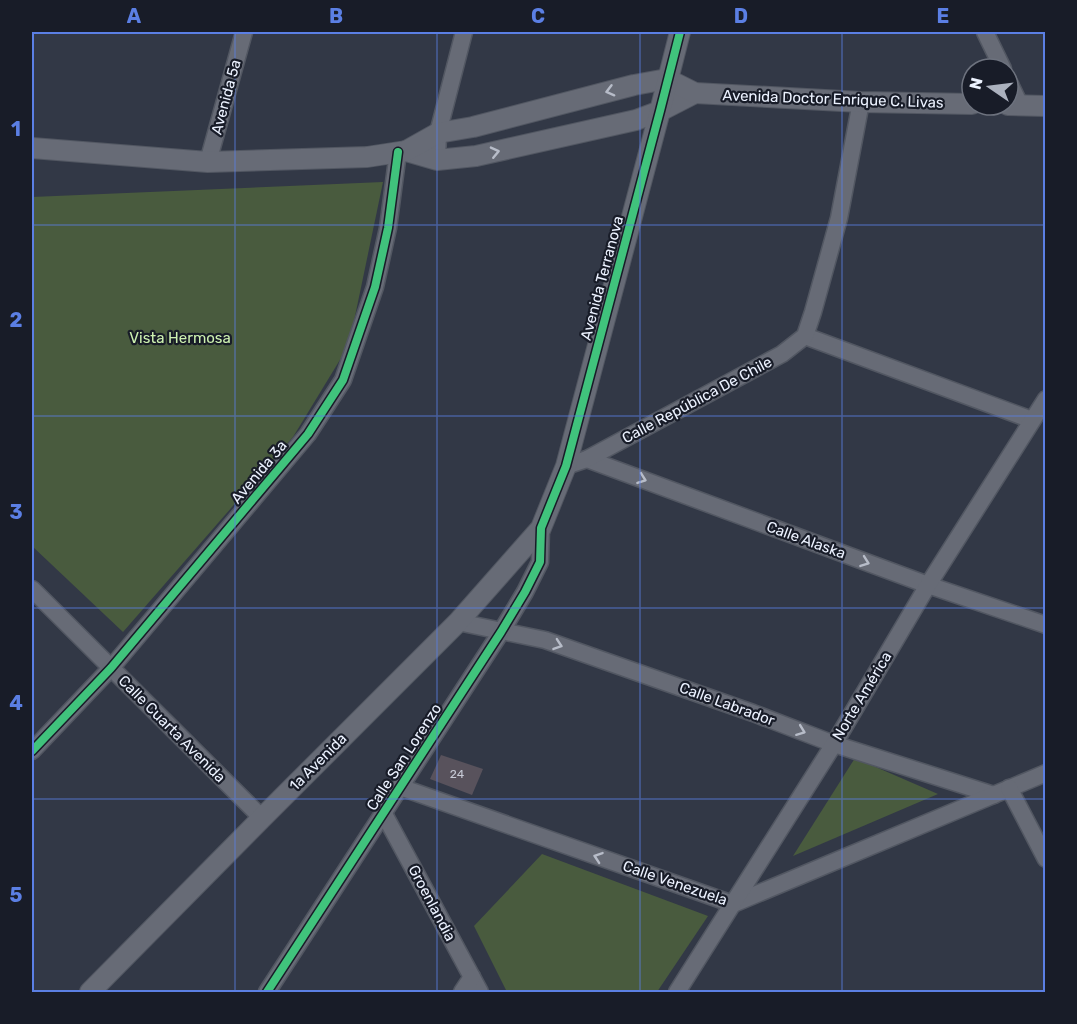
<svg xmlns="http://www.w3.org/2000/svg" width="1077" height="1024" font-family="Rubik,sans-serif">
<style>
.green{fill:#495b3e}
.building{fill:#58525c}
.lines{fill:none;stroke-linecap:round;stroke-linejoin:round}
.minor-casing{stroke:#525762;stroke-width:19}
.tertiary-casing{stroke:#525762;stroke-width:22}
.minor{stroke:#676b76;stroke-width:16}
.tertiary{stroke:#676b76;stroke-width:20}
.cycleway-casing{stroke:#181c28;stroke-width:11}
.cycleway{stroke:#40c37c;stroke-width:8}
.oneway{stroke:#b7bcc8}
.grid{fill:none;stroke:#5b7fe4;stroke-width:1.5;stroke-opacity:0.55}
.labels{text-anchor:middle;dominant-baseline:central;stroke-width:4.5;stroke-linejoin:round;paint-order:stroke}
.number-label{font-size:12px;fill:#c7cad6}
.street-label{font-size:15px;fill:#ecf2ff;stroke:#181c28}
.park-label{font-size:15px;fill:#cdf1b0;stroke:#181c28}
.neatline{fill:none;stroke:#5b7fe4;stroke-width:2}
.grid-label{font-size:20px;text-anchor:middle;font-weight:bold;fill:#5b7fe4}
</style>
<rect width="100%" height="100%" fill="#323846"/>
<g class="green">
<path d="M383,182L349,345L293,437L123,632L32,546V197Z"/>
<path d="M855,758L938,794L793,856Z"/>
<path d="M542,854L708,916L657,992H507L474,926Z"/>
</g>
<path class="building" d="M441,755L483,769L472,795L430,779Z"/>
<g class="lines">
<g class="minor-casing">
<g id="minor">
<path d="M985,32L1003,69"/>
<path d="M1008,80L1020,105"/>
<path d="M437,160L438,133L464,32"/>
<path d="M208,162L244,32"/>
<path d="M805,336L1032,420"/>
<path d="M587,459L928,585L1046,625"/>
<path d="M566,466L587,459L782,354L805,336L813,312L839,218L861,102"/>
<path d="M32,589L262,818"/>
<path d="M458,622L545,640L753,713L834,744L994,795"/>
<path d="M32,751L111,668L308,434L343,380L375,287L388,228L398,152"/>
<path d="M400,787L733,904L1046,773"/>
<path d="M1009,788L1046,859"/>
<path d="M384,814L480,992"/>
<path d="M267,992L501,632L525,592L540,562L541,528"/>
<path d="M462,992L472,977"/>
<path d="M677,992L834,744L928,585L1046,399"/>
</g>
</g>
<g class="tertiary-casing">
<g id="tertiary">
<path d="M1008,105L1046,106"/>
<path d="M32,148L208,162L367,157L406,151L437,160L476,156L636,120L660,111L695,93"/>
<path d="M406,151L438,133L473,127L634,85L667,79L695,93L861,102L972,104"/>
<path d="M90,992L262,818L458,622L541,528L566,466L660,111L680,32"/>
</g>
</g>
<use href="#minor" class="minor"/>
<use href="#tertiary" class="tertiary"/>
<g class="cycleway-casing">
<g id="cycleway">
<path d="M32,751L111,668L308,434L343,380L375,287L388,228L398,152"/>
<path d="M267,992L501,632L525,592L540,562L541,528L566,466L660,111L680,32"/>
</g>
</g>
<use href="#cycleway" class="cycleway"/>
</g>
<defs><path id="oneway-chevron" d="M-2-3.5L2.5 0L-2 3.5" fill="none" stroke-width="1.6" stroke-linecap="round" stroke-linejoin="round" transform="scale(1.5)"/></defs>
<g class="oneway">
<use href="#oneway-chevron" transform="translate(610 91) rotate(165)"/>
<use href="#oneway-chevron" transform="translate(495 152) rotate(-13)"/>
<use href="#oneway-chevron" transform="translate(642 479) rotate(20)"/>
<use href="#oneway-chevron" transform="translate(865 562) rotate(20)"/>
<use href="#oneway-chevron" transform="translate(558 645) rotate(19)"/>
<use href="#oneway-chevron" transform="translate(801 731) rotate(21)"/>
<use href="#oneway-chevron" transform="translate(598 857) rotate(-161)"/>
</g>
<path class="grid" d="M235,32V992M437,32V992M640,32V992M842,32V992M32,225H1046M32,416H1046M32,608H1046M32,799H1046"/>
<g class="labels">
<g class="number-label">
<text x="457" y="774">24</text>
</g>
<g class="street-label">
<text transform="translate(226 97) rotate(-75)">Avenida 5a</text>
<text transform="translate(833 99) rotate(2)">Avenida Doctor Enrique C. Livas</text>
<text transform="translate(602 278) rotate(-75)">Avenida Terranova</text>
<text transform="translate(697 400) rotate(-28)">Calle República De Chile</text>
<text transform="translate(259 472) rotate(-50)">Avenida 3a</text>
<text transform="translate(806 540) rotate(20)">Calle Alaska</text>
<text transform="translate(862 696) rotate(-59)">Norte América</text>
<text transform="translate(727 704) rotate(20)">Calle Labrador</text>
<text transform="translate(172 729) rotate(45)">Calle Cuarta Avenida</text>
<text transform="translate(404 757) rotate(-57)">Calle San Lorenzo</text>
<text transform="translate(318 762) rotate(-45)">1a Avenida</text>
<text transform="translate(675 883) rotate(19)">Calle Venezuela</text>
<text transform="translate(432 903) rotate(62)">Groenlandia</text>
</g>
<g class="park-label">
<text x="180" y="338">Vista Hermosa</text>
</g>
</g>
<rect width="1077" height="1024" fill="none" stroke="#181c28" stroke-width="66"/>
<g transform="translate(990 87) rotate(284)"><circle r="28" fill="#181c28" stroke="#6d727e" stroke-width="1.5"/>
<path d="M0-4.5L10 22L0 15L-10 22Z" fill="#abb1be"/>
<text y="-9" font-size="16" font-weight="bold" text-anchor="middle" fill="#ecf2ff">N</text>
</g>
<rect x="33" y="33" width="1011" height="958" class="neatline"/>
<g class="grid-label">
<text x="134" y="23">A</text>
<text x="336" y="23">B</text>
<text x="538" y="23">C</text>
<text x="741" y="23">D</text>
<text x="943" y="23">E</text>
<text x="16" y="136">1</text>
<text x="16" y="327">2</text>
<text x="16" y="519">3</text>
<text x="16" y="710">4</text>
<text x="16" y="902">5</text>
</g>
</svg>
